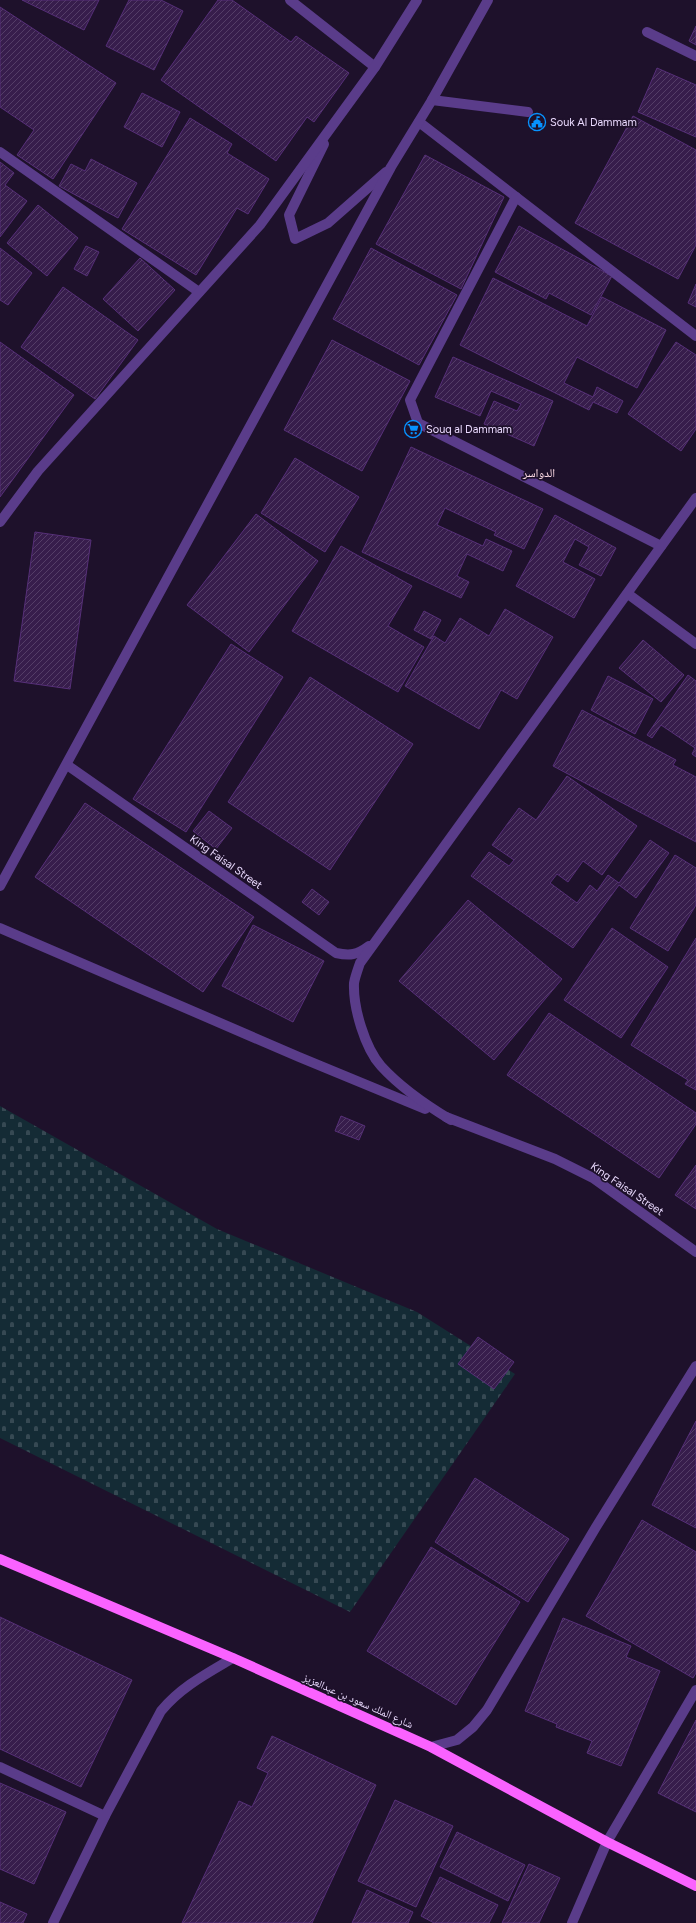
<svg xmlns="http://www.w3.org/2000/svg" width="696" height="1923" font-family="Figtree,'Noto Naskh Arabic',sans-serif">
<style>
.cemetery{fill:url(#cemetery-stones)}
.building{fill:url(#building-hatch);stroke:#562f78}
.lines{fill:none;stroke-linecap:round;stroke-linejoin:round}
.minor{stroke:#5a3c8a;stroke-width:10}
.major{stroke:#fa62ff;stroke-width:10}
.labels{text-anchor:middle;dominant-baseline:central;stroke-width:3.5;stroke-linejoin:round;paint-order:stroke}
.poi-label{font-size:11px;fill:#ebdbff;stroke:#1e112b;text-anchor:start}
.street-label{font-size:11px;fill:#ebdbff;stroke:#1e112b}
.neighbourhood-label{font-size:12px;fill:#ffdde7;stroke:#1e112b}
</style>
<defs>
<pattern id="cemetery-stones" width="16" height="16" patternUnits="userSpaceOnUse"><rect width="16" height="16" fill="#142b35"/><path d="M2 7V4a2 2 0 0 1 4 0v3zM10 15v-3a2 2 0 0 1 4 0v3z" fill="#364953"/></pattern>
<pattern id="building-hatch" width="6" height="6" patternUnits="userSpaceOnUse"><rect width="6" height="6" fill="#371d4c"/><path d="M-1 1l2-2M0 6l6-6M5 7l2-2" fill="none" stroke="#543d67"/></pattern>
</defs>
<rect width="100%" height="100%" fill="#1e112b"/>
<path class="cemetery" d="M0,1106L217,1229L417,1312L515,1374L350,1612L0,1438Z"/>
<g class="building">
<path d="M22,0H99L84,30Z"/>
<path d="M129,0H161L183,11L154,70L106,46Z"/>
<path d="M218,0H232L291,42L296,36L349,73L314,122L307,117L276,161L161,80Z"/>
<path d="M0,7L116,83L53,179L17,155L34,130L0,107Z"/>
<path d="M696,26V45L689,41Z"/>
<path d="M657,68L696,85V137L638,112Z"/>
<path d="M142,93L180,112L162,147L124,127Z"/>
<path d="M633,116L696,150V245L678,279L575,223Z"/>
<path d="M190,118L232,144L227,153L269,179L248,214L237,208L196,275L122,229Z"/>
<path d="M425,155L504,197L461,289L376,244Z"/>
<path d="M91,159L137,183L118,218L59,186L71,164L85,171Z"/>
<path d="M0,162L14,173L5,185L27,201L0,237Z"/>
<path d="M38,205L78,238L47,276L7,243Z"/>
<path d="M519,226L612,276L591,315L549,293L546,299L495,272Z"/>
<path d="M86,246L99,252L87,276L74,269Z"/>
<path d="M0,248L32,273L8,305L0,300Z"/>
<path d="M371,248L457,295L419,365L333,319Z"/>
<path d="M140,258L175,290L138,331L103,299Z"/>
<path d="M493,278L587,326L602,297L666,330L637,388L577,357L564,383L593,397L597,387L623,401L617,413L593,402L589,410L460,345Z"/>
<path d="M696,284V307L688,303Z"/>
<path d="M63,287L138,340L95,399L21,347Z"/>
<path d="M332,340L410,381L362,471L284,430Z"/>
<path d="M0,342L74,395L0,497Z"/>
<path d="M676,342L696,355V429L681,451L628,414Z"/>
<path d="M453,357L553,401L534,446L484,424L494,401L517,411L521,404L491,391L480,416L435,397Z"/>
<path d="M411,447L543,509L524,549L494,535L496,532L445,508L437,525L483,546L486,539L512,551L503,571L467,554L457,576L469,582L461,598L362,552Z"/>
<path d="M295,458L359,497L325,552L261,513Z"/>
<path d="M256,514L318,561L249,652L187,605Z"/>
<path d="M555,515L616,548L601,576L579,565L589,547L575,539L563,562L595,579L574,618L516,586Z"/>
<path d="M35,532L91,540L70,689L14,681Z"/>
<path d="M341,546L412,586L388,626L424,647L398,692L292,631Z"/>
<path d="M505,609L553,637L517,699L501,690L479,729L405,686L434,636L445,643L460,618L489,636Z"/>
<path d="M424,611L441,620L431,639L414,630Z"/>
<path d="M643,640L684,675L661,702L619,668Z"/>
<path d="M231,644L283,677L186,832L133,799Z"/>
<path d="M688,675L696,681V757L692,754L695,748L661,725L652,738L647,735Z"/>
<path d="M608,676L653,699L635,734L591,710Z"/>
<path d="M310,677L413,744L330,870L228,802Z"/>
<path d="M582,710L676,760L673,765L696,777V842L553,766Z"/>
<path d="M567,776L637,826L602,875L583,861L568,882L557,874L550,883L577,903L590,885L597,891L608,875L619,883L650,840L669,853L636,898L619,885L573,948L471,876L489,852L509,866L514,860L492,845L519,808L536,820Z"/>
<path d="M85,803L254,917L203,992L35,877Z"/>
<path d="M209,811L232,828L216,849L193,831Z"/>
<path d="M675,855L696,868V905L668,951L630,928Z"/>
<path d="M312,889L329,902L319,915L302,902Z"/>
<path d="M468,900L562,979L494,1060L399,981Z"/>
<path d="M253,925L324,961L293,1022L222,986Z"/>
<path d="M612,928L668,967L621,1038L564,1000Z"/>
<path d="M696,938V1090L685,1084L688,1080L631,1045Z"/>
<path d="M549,1013L696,1113V1124L659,1178L507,1075Z"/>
<path d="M341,1116L365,1126L359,1140L335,1131Z"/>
<path d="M696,1165V1209L675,1195Z"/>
<path d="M478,1337L514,1362L494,1389L458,1364Z"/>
<path d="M696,1421V1528L652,1505Z"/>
<path d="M475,1478L569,1539L528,1602L435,1542Z"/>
<path d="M642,1520L696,1552V1673L693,1678L586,1616Z"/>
<path d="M431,1547L520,1602L456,1705L367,1651Z"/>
<path d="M0,1617L132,1680L81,1787L0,1749Z"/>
<path d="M563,1618L631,1646L626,1657L660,1671L621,1766L587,1753L592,1741L556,1727L557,1724L525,1711Z"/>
<path d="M696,1720V1812L658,1793Z"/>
<path d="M272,1736L376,1785L312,1923H182L239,1801L252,1807L268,1773L257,1768Z"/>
<path d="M0,1783L66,1812L34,1884L0,1869Z"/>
<path d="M395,1800L453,1826L416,1907L358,1881Z"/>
<path d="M457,1832L525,1865L508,1901L440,1867Z"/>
<path d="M529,1864L560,1878L539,1923H502Z"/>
<path d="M440,1877L498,1905L489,1923H434L421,1916Z"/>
<path d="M367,1890L413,1912L408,1923H352Z"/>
<path d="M0,1902L27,1914L23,1923H0Z"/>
</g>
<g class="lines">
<g class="minor">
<path d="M290,0L375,67"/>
<path d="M647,32L696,56"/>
<path d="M432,100L528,112"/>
<path d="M419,122L696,336"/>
<path d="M324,144L289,215L295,239L328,223L386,172"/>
<path d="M0,152L199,292"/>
<path d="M516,197L410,400L418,423L661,546"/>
<path d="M0,522L38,471L260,225L375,67L417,0"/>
<path d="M628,594L696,644"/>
<path d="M67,765L336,953C350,956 357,955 369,946"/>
<path d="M0,886L391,167L432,100L488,0"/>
<path d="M0,928L299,1057L425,1109"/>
<path d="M446,1117L555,1159L593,1178L696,1252"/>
<path d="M451,1120C426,1105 401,1088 381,1066C365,1048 353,1008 354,983C355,977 358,969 360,963L696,498"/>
<path d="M431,1747L457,1740L473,1727L487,1710L596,1527L696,1366"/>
<path d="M0,1767L105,1816"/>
<path d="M53,1923L105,1816L161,1711C181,1687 206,1674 233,1658"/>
<path d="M572,1923L607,1842L696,1690"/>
</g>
<path class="major" d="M0,1559L233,1658L431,1747L607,1842L696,1886"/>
</g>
<defs>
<g id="civic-ring" transform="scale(0.9)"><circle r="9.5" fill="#1e112b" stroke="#0792ff" stroke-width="1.5"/><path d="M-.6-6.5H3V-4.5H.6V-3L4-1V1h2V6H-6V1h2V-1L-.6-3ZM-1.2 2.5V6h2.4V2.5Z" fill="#0792ff"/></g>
<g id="supermarket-ring" transform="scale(0.9)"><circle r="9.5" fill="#1e112b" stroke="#0792ff" stroke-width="1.5"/><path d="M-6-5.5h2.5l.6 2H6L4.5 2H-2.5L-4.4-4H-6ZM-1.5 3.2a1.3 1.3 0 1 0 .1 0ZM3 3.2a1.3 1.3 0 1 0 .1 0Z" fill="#0792ff"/></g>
</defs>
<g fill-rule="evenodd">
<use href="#civic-ring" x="537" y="122"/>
<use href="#supermarket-ring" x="413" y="429"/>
</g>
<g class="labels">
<g class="poi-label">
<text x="550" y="122">Souk Al Dammam</text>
<text x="426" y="429">Souq al Dammam</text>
</g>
<g class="street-label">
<text transform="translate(226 862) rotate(35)">King Faisal Street</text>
<text transform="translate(627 1189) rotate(34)">King Faisal Street</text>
<text transform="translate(358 1701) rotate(24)">شارع الملك سعود بن عبدالعزيز</text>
</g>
<g class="neighbourhood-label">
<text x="539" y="473">الدواسر</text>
</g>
</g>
</svg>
